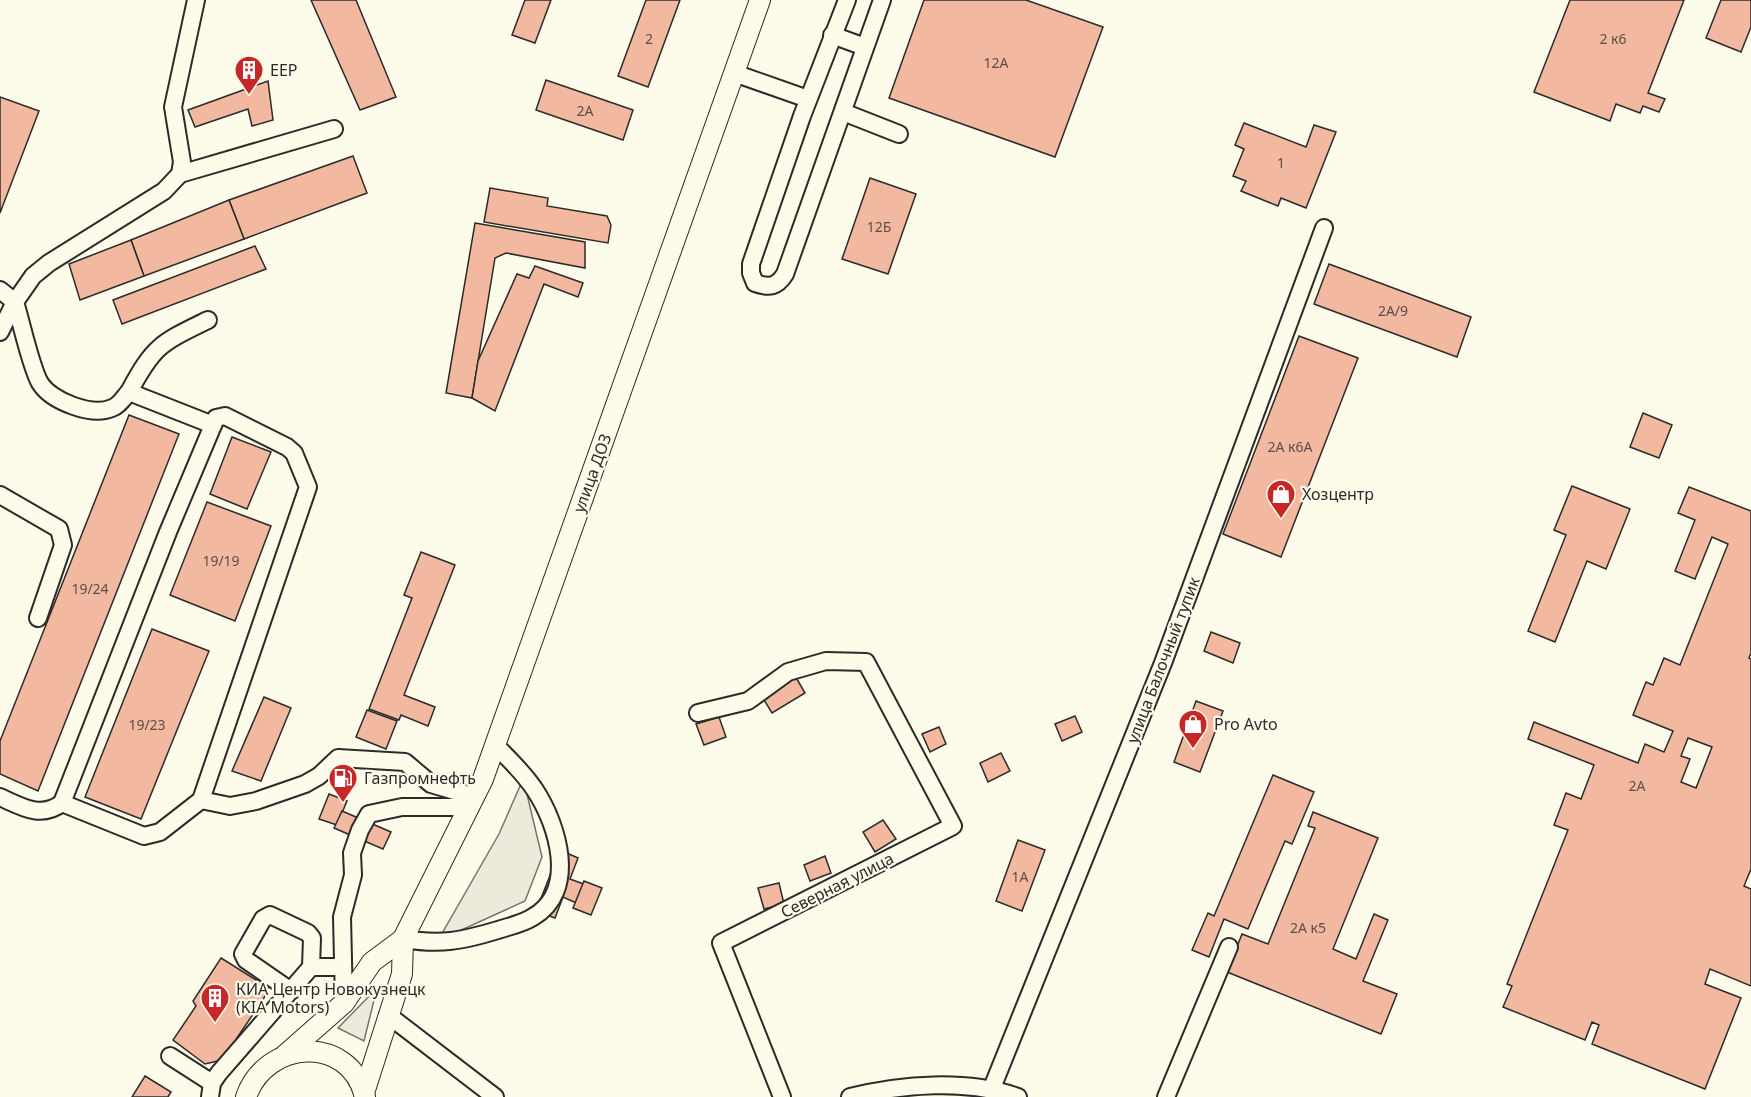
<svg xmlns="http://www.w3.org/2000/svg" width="1751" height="1097" font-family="'Noto Sans',sans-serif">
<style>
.green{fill:#ecebdb;stroke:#74746e;stroke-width:1.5}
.building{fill:#f2b8a0;stroke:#2b2b2b;stroke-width:1.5;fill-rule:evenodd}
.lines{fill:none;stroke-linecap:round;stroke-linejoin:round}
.minor-casing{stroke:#2b2b2b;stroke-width:20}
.major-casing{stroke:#2b2b2b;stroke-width:22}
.minor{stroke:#fdfbea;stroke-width:16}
.major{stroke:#fdfbea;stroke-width:20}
.labels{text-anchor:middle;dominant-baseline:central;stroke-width:4.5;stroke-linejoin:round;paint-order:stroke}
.number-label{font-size:14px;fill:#5d4e48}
.poi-label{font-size:16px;fill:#2b2b2b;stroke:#fdfbea;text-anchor:start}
.street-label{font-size:16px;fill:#2b2b2b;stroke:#fdfbea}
</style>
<rect width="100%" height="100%" fill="#fdfbea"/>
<g class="green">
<path d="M520,786L526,790L542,857L525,901L446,937H440L499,834Z"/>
<path d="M377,988L364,1041L338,1028Z"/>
</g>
<g class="building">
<path d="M311,0H356L396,97L360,110Z"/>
<path d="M525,0H551L535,43L512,35Z"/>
<path d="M646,0H680L648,87L618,76Z"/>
<path d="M924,0H1026L1103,27L1055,157L889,98Z"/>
<path d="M1570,0H1684L1648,93L1665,99L1659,112L1643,106L1640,113L1616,104L1610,121L1534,92Z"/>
<path d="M1721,0H1751V27L1741,52L1706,38Z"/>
<path d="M546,80L633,110L623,140L536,110Z"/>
<path d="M268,81L273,120L252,126L248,109L195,127L188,110Z"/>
<path d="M0,97L39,111L0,213Z"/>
<path d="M1244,123L1306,147L1314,125L1336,132L1306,208L1281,198L1278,206L1241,191L1246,181L1233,176L1244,149L1235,145Z"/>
<path d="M353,156L367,193L244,239L229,200Z"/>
<path d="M870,178L916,194L888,274L842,259Z"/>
<path d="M490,188L548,198L547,206L607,216L611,225L608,243L484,222Z"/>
<path d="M229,200L244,239L144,276L131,240Z"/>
<path d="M475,223L585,242V268L506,253L495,258L472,398L446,393Z"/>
<path d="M131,240L144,276L80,300L69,264Z"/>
<path d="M255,246L266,269L122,324L113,300Z"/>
<path d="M1329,264L1471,317L1457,357L1314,304Z"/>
<path d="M535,266L583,283L578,297L544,284L495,411L472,398L478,361L517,274L529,278Z"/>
<path d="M1299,336L1358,358L1281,557L1223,534Z"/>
<path d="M1643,413L1672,425L1659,458L1630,447Z"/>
<path d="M129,415L179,434L38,791L0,774V741Z"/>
<path d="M232,437L271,452L247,509L210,494Z"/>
<path d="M1572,486L1630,509L1606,569L1587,561L1555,642L1528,631L1566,535L1554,530Z"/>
<path d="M1689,487L1751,511V653L1749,658L1751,659V869L1744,886L1751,889V986L1710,969L1705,984L1741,998L1705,1089L1592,1044L1599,1025L1592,1022L1585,1040L1503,1007L1512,986L1507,984L1568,830L1554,825L1566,793L1581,799L1594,765L1528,739L1534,722L1638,763L1645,744L1664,752L1673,731L1633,715L1646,682L1653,685L1664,658L1680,665L1728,544L1712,537L1695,579L1675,571L1695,520L1678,513ZM1688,738L1712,747L1696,788L1681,782L1690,759L1681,756Z"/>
<path d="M207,502L271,526L235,621L170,595Z"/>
<path d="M421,552L455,565L404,695L435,707L428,726L401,715L399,720L369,709L412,598L404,595Z"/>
<path d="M152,629L209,651L141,819L85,797Z"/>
<path d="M1211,632L1240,643L1233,663L1204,651Z"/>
<path d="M794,674L805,693L772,713L761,695Z"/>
<path d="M264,697L291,708L261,781L232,771Z"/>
<path d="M1196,701L1223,711L1200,772L1174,762Z"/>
<path d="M367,710L397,721L386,749L356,737Z"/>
<path d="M1075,716L1082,732L1062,741L1055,724Z"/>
<path d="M719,717L726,737L704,745L696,724Z"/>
<path d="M939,727L946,744L930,752L922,734Z"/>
<path d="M1001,753L1010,771L988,782L980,763Z"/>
<path d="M1273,775L1314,792L1292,844L1285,841L1248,929L1224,919L1209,957L1192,950L1208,913L1214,916Z"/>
<path d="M329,794L347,801L337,825L319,819Z"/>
<path d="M342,811L391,832L383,849L334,828Z"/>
<path d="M1313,812L1378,838L1333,949L1356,959L1374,914L1388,920L1363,981L1397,994L1381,1034L1227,972L1242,934L1268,944L1315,828L1308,826Z"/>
<path d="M883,820L896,839L875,852L863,832Z"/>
<path d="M1018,840L1045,850L1022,911L996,901Z"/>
<path d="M560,850L578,858L570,879L589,886L581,905L563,897L555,918L536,911Z"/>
<path d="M825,856L831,873L810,881L804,865Z"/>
<path d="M584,881L602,888L591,915L573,908Z"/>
<path d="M779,883L784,904L764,909L758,888Z"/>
<path d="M221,958L256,980L264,979L269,982L268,988L264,998L222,1060L205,1064L173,1040L196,1006L193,1001Z"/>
<path d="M145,1076L171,1092L168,1097H132Z"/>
</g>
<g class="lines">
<g class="minor-casing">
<g id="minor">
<path d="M196,0L173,107L182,162L180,174L164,191L49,263L33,276L15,302C21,321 31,368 40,383C51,401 92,417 112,408C119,406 124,397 129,392L213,425"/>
<path d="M847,0L802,116L751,264V273L755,283C769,288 777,287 785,274L882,0"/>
<path d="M832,35L865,47"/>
<path d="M734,73L808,99"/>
<path d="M843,112L899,134"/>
<path d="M180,174L334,129"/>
<path d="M0,290L15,302L0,332"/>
<path d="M129,392C154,345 161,343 208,320"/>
<path d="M0,495L59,529L63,545L38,618"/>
<path d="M698,713L748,701L788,672L826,661L866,662L953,826L721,943L782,1097"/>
<path d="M0,797C22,807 41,819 62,803"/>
<path d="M201,800L308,487L294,453L287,447L225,416L216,418L168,532L62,803L144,836L160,832L201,800L230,806L256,801L305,784L319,776L338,758L405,762L431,784L475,797"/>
<path d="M403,939C442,945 461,941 498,930C510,926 522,924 533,917C578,891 558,825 535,790C524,773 509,759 495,745"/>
<path d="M311,967H343"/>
<path d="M344,1003L342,917L353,875L352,853L360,830L369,814L402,807H470"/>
<path d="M388,1015L495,1097"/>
<path d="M170,1056L212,1083"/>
<path d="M992,1088L1163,663L1324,228"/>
<path d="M210,1097L212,1083L219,1073L311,967L312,938L308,933L270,915L263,919L243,954L246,960L291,991"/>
<path d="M850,1097C902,1084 967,1079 1018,1097"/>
<path d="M1166,1097L1229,947"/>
</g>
</g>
<g class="major-casing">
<g id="major">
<path d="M285,1055L344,1003L372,962L403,939"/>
<path d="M364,1093L402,974L403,939L483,779L760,0"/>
<path d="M246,1097C266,1039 350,1034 365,1097"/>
</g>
</g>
<use href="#minor" class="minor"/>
<use href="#major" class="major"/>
</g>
<defs>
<g id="building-pin" transform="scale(1.5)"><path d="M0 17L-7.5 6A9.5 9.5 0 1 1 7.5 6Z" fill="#c62828" stroke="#fdfbea"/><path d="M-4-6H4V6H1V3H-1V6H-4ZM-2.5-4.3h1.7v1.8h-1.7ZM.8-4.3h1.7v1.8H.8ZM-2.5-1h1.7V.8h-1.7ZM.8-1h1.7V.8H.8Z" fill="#fff"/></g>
<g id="shop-pin" transform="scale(1.5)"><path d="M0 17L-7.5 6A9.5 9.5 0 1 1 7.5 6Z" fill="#c62828" stroke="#fdfbea"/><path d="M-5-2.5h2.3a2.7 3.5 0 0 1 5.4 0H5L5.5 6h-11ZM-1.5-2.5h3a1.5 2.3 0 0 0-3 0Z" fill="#fff"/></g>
<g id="fuel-pin" transform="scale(1.5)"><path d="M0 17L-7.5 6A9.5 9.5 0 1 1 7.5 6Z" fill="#c62828" stroke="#fdfbea"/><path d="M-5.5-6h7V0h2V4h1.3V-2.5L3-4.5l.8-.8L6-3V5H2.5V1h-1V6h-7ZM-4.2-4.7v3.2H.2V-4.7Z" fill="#fff"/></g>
</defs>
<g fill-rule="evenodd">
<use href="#building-pin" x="249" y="70"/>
<use href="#shop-pin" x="1281" y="494"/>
<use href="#shop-pin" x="1193" y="724"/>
<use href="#fuel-pin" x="343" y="778"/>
<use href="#building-pin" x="215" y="998"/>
</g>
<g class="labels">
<g class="number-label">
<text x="649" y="38">2</text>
<text x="1613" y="38">2 к6</text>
<text x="996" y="62">12А</text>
<text x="585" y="110">2А</text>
<text x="1281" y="162">1</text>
<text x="879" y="226">12Б</text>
<text x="1393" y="310">2А/9</text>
<text x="1290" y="446">2А к6А</text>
<text x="221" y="560">19/19</text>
<text x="90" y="588">19/24</text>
<text x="147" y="724">19/23</text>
<text x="1637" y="785">2А</text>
<text x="1020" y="876">1А</text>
<text x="1308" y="927">2А к5</text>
</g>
<g class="poi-label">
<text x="270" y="70">EEP</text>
<text x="1302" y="494">Хозцентр</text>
<text x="1214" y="724">Pro Аvto</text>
<text x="364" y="778">Газпромнефть</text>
<text x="236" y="989">КИА Центр Новокузнецк<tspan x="236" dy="18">(KIA Motors)</tspan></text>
</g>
<g class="street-label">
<text transform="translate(592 473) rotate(-70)">улица ДОЗ</text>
<text transform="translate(1163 660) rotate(-69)">улица Балочный тупик</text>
<text transform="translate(837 885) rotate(-27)">Северная улица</text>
</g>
</g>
</svg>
